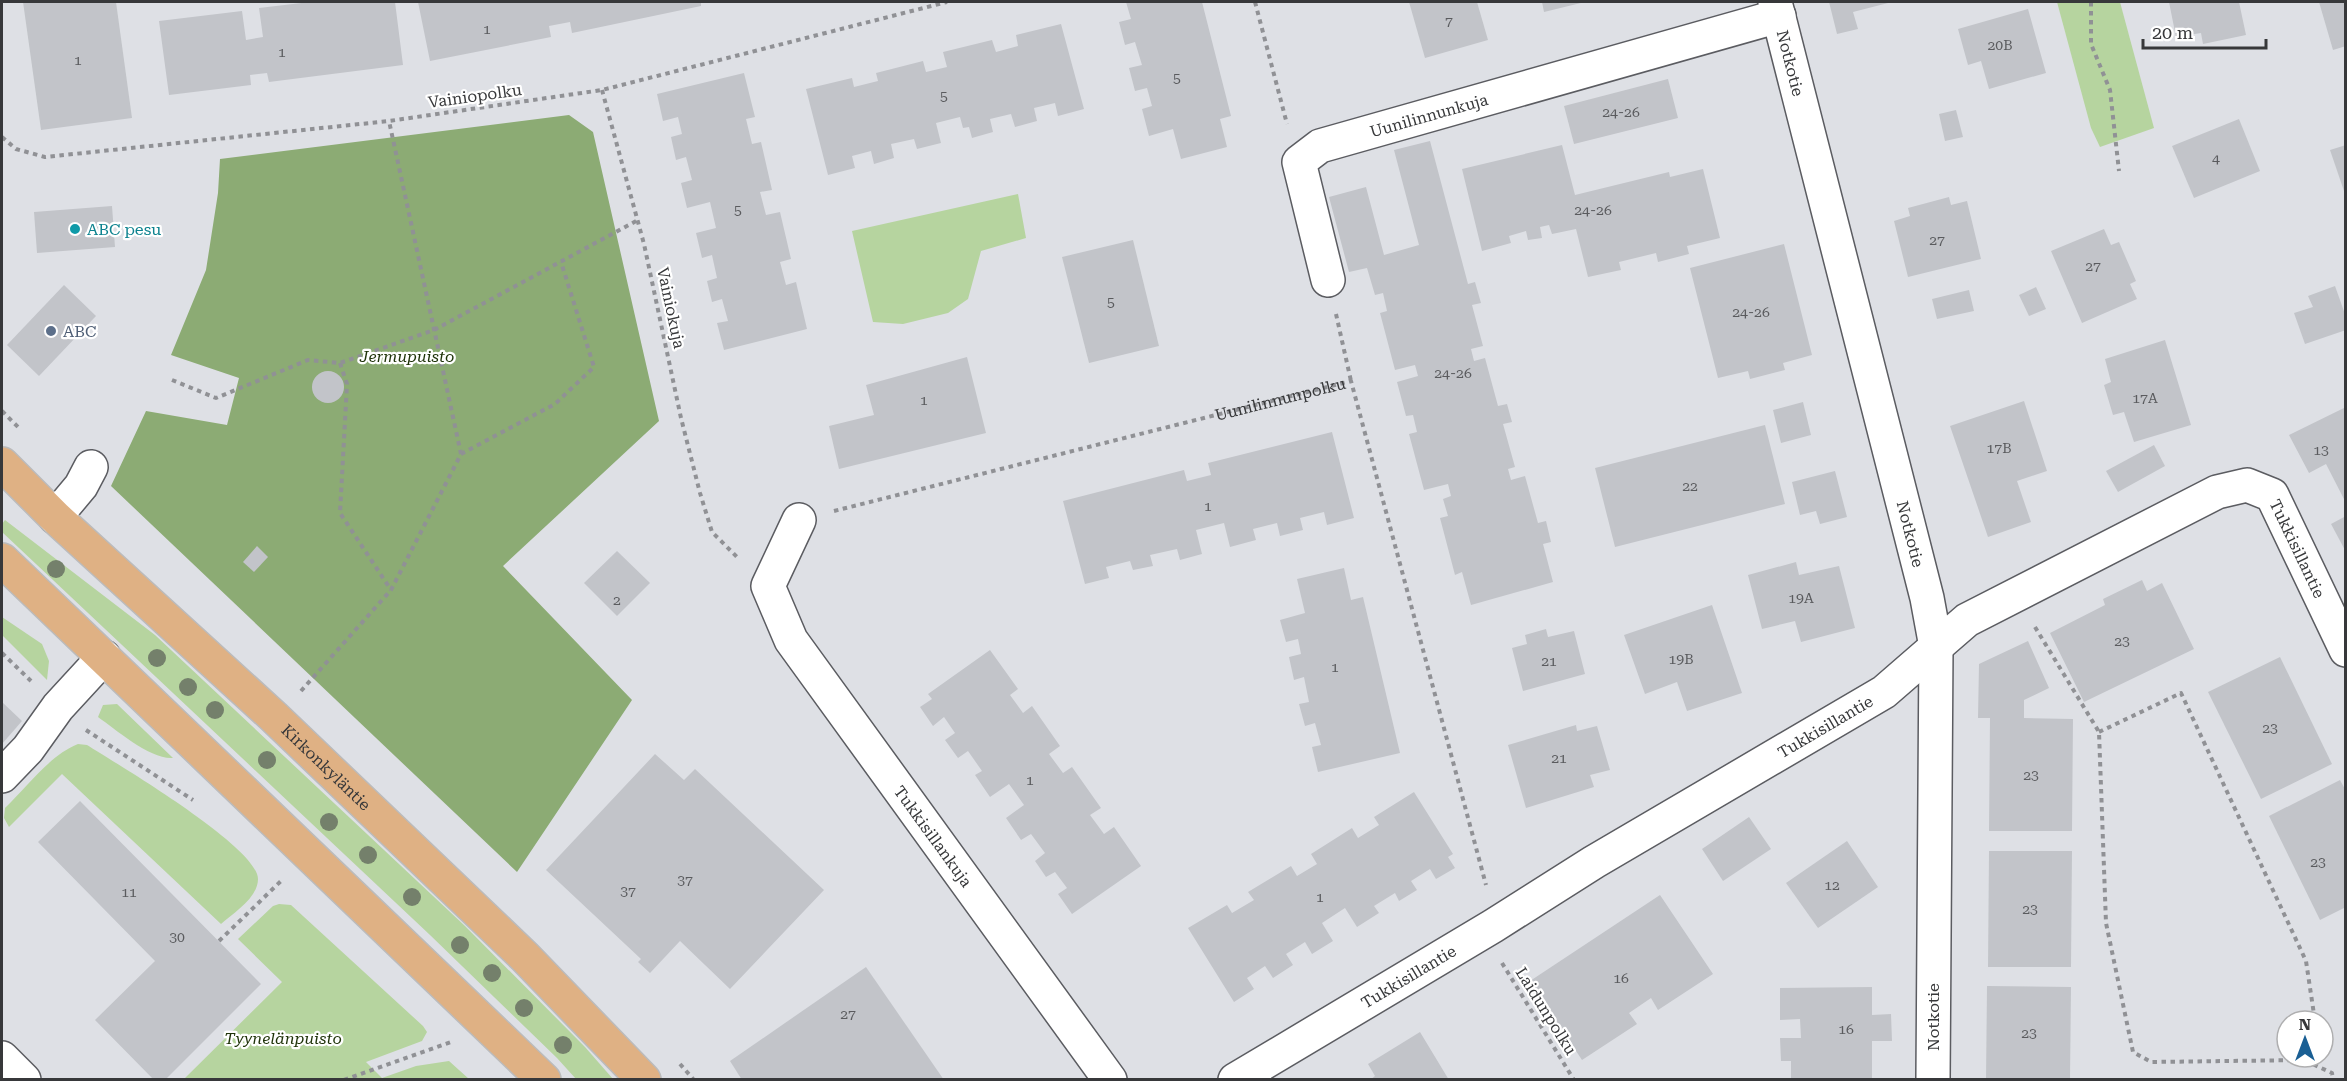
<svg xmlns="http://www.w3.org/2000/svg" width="2347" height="1081" font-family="'Roboto Serif',serif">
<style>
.green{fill:#b6d49f}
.forest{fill:#8cab74}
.building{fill:#c2c4c9}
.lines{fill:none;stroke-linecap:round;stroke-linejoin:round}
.minor-casing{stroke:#5b5c61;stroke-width:36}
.major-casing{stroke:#bbbbbc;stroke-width:36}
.path{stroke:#909195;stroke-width:4;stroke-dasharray:4.5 4.5;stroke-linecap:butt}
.minor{stroke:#fff;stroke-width:33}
.major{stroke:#dfb184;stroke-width:33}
.tree{fill:#74806b}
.culture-dot{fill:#0f9aa8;stroke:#fff;stroke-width:2}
.service-dot{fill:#5c6f8a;stroke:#fff;stroke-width:2}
.labels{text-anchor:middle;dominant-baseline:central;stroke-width:4.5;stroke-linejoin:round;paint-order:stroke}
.number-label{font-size:14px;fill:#5a5b5e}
.street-label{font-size:16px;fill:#37383a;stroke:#fff}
.culture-label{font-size:16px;fill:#0d838f;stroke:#fff;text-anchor:start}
.service-label{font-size:16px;fill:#4e5e75;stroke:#fff;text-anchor:start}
.park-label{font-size:16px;font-style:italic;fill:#1e3208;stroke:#fff}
</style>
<rect width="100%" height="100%" fill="#dee0e5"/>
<g class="green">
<path d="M2057,2H2120L2154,128L2100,147L2091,128Z"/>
<path d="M1018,194L1026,238L981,251L968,299L948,313L903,324L873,322L852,231Z"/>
<path d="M5,520L155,635L465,926L585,1047L613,1079H576L557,1058L430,935L2,532V524Z"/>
<path d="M2,617L42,644L49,661L47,680L2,635Z"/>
<path d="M117,704L173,758C151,760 115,729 98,717L103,705Z"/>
<path d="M78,744L87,745C117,764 258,847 258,879C258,898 233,913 221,924L62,774L9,827L4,818L5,808C27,787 50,755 78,744Z"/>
<path d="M279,904L291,905L423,1026L427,1032L422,1041L366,1062L382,1078L416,1066L449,1061L469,1079H184L282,982L238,939L273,906Z"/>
</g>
<path class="forest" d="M569,115L593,132L659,421L503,566L632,700L517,872L111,486L146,411L227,425L239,378L171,355L206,270L218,193L220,159Z"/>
<g class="building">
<path d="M23,2H116L132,118L41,130Z"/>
<path d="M310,2H395L403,65L269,82L267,73L250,75L251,85L169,95L159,21L242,11L246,40L263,37L259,8Z"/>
<path d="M418,2H701V6L572,33L570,22L549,26L551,37L430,61Z"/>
<path d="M1126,2H1202L1231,116L1220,119L1227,147L1181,159L1173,129L1149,136L1142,109L1152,106L1147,88L1135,91L1129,68L1142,65L1135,42L1125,45L1119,22L1131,19Z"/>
<path d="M1409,2H1477L1488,40L1425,58Z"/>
<path d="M1542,2H1585L1544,12Z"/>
<path d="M1829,2H1892L1853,12L1858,29L1837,34Z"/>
<path d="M2169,2H2239L2246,35L2203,44L2201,33L2176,37Z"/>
<path d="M2319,2H2346V46L2333,50Z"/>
<path d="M2028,9L2046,73L1989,89L1981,61L1968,65L1958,29Z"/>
<path d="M1061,24L1084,109L1058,116L1055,103L1034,108L1037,121L1015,127L1011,114L990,119L993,132L972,138L969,127L963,128L960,117L936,123L941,143L917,149L914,139L891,144L894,158L874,164L871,151L852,156L855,168L828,175L806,89L852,78L854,87L878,81L876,73L923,61L926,72L947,67L943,52L992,40L996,52L1018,46L1016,35Z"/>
<path d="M744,73L755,117L746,119L752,144L761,142L772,190L760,192L766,215L780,212L791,259L780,262L786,285L796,282L807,329L724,350L717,323L728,321L722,299L712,302L707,281L717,278L712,255L702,258L696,233L716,228L710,202L687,208L681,183L692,180L686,157L676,160L671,137L682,134L678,117L663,121L657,94Z"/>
<path d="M1668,79L1678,118L1574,144L1564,106Z"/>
<path d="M1956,110L1963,137L1945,141L1939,114Z"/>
<path d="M2239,119L2260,171L2194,198L2172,146Z"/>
<path d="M1430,141L1468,284L1475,282L1481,303L1472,305L1483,346L1471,349L1474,361L1485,358L1498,406L1507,404L1512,422L1503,424L1515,467L1508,469L1511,480L1525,476L1538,523L1546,521L1551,542L1543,544L1553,582L1471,605L1462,572L1455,575L1440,518L1448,516L1443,499L1451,496L1448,484L1424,490L1409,434L1417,432L1413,415L1406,416L1397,382L1418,376L1415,365L1395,370L1380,313L1387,311L1383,293L1375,295L1367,268L1349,272L1329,197L1366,187L1384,255L1419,245L1394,150Z"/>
<path d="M1562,145L1575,195L1669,172L1670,177L1703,169L1720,238L1687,246L1689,254L1658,262L1656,253L1619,262L1621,270L1588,277L1576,229L1552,234L1549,225L1540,227L1542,238L1528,240L1526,231L1509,236L1511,243L1482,251L1462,169Z"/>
<path d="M2346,145V194H2345L2330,150Z"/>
<path d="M1949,197L1951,205L1967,201L1981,259L1908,277L1894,221L1910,216L1908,208Z"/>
<path d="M112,206L115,247L37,253L34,212Z"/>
<path d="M2104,229L2111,245L2119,242L2136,281L2130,284L2137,299L2082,323L2051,251Z"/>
<path d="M1133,240L1159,346L1089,363L1062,257Z"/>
<path d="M1784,244L1812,355L1783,363L1785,370L1750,379L1748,371L1718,378L1690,268Z"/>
<path d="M64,285L96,316L39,376L7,345Z"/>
<path d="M2335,286L2346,317V330L2305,344L2294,313L2313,307L2308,296Z"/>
<path d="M2036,287L2046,309L2029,316L2019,295Z"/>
<path d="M1969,290L1974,311L1937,319L1932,299Z"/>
<path d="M2165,340L2191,425L2134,442L2124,412L2113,415L2104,385L2111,382L2105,359Z"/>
<path d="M967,357L986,433L839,469L829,426L874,415L866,385Z"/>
<circle cx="328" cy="387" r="16"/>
<path d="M2024,401L2047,471L2017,481L2031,522L1988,537L1950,426Z"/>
<path d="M1803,402L1811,435L1781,443L1773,410Z"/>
<path d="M2346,407V503L2326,464L2309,473L2289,435Z"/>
<path d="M1765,425L1785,504L1615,547L1595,468Z"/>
<path d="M1332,432L1354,518L1327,525L1324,512L1300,518L1303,530L1280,536L1277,523L1253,529L1256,540L1230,547L1224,523L1196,530L1202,554L1180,560L1177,549L1150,555L1153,566L1133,570L1130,561L1106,567L1109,578L1085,584L1063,501L1184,470L1187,481L1211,475L1208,463Z"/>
<path d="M2154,445L2165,466L2118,492L2106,471Z"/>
<path d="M1835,471L1847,517L1820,524L1816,511L1800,515L1792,482Z"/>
<path d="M2346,516V552L2331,524Z"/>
<path d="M257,546L268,557L254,572L243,562Z"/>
<path d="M617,551L650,583L617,616L584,583Z"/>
<path d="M1796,562L1799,575L1839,566L1855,628L1801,642L1795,621L1762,629L1748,575Z"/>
<path d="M1344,568L1351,600L1363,597L1400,753L1318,772L1312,747L1321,745L1315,723L1305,726L1299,704L1309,702L1304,677L1294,680L1289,657L1301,654L1298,639L1286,642L1280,620L1305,613L1297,579Z"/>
<path d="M2142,580L2147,591L2162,583L2194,649L2084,702L2050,633L2105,605L2103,599Z"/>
<path d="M1712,605L1742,693L1687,711L1677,682L1645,694L1624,635Z"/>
<path d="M1546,629L1548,637L1574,631L1585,674L1523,691L1512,648L1527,644L1525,635Z"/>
<path d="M2028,641L2049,688L2024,700V718L2073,719L2072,831H1989L1990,718H1978L1979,664Z"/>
<path d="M990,650L1018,689L1010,695L1023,713L1032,706L1060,746L1049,754L1063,773L1072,767L1101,808L1090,815L1104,834L1114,827L1141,866L1072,914L1058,894L1067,888L1055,872L1046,877L1035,861L1045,853L1031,834L1021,840L1006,818L1024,805L1009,784L990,797L975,775L982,771L968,751L958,758L945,740L955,733L944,717L933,726L920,707L932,699L928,694Z"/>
<path d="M2280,657L2332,764L2261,799L2208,692Z"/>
<path d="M2,702L22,721L2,744Z"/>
<path d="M1576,725L1577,731L1597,726L1610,770L1590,775L1594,787L1526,808L1508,745Z"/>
<path d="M655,754L684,780L695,769L824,890L730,989L680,941L650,973L638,962L641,959L546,870Z"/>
<path d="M2340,780L2346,791V907L2320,920L2269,816Z"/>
<path d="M1414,792L1453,854L1448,857L1455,868L1436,879L1430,869L1411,881L1417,890L1399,901L1395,893L1374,906L1379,913L1357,927L1345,908L1322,923L1333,941L1312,954L1305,942L1286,954L1293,965L1273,978L1265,966L1247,978L1254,989L1234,1002L1188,928L1227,905L1232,913L1254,900L1248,892L1291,866L1297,876L1317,864L1311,854L1352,828L1358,838L1379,825L1374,817Z"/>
<path d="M80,801L261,984L165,1080H154L95,1020L155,961L38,842Z"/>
<path d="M1749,817L1771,849L1723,881L1702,849Z"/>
<path d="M1847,841L1878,887L1818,928L1786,883Z"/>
<path d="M1989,851H2072L2071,967H1988Z"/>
<path d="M1660,895L1713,974L1658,1010L1651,998L1629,1013L1637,1024L1582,1060L1530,981Z"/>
<path d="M866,967L944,1080H742L730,1061Z"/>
<path d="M1987,986L2071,987L2070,1080H1986Z"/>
<path d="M1872,987V1015L1891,1014L1892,1041H1872V1080H1791V1061H1781L1780,1038H1801L1800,1019L1780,1020V988Z"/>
<path d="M1420,1032L1449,1080H1370L1375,1076L1368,1064Z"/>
</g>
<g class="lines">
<g class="minor-casing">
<g id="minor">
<path id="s2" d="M1775,2L1927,598L1936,647L1933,1080"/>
<path id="s3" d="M1328,280L1299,162L1320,146L1779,16"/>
<path d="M55,517L81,486L91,467"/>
<path id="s4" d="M799,520L768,586L791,640L1110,1080"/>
<path d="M2,776L28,749L58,707L104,657"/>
<path d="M2,1058L24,1080"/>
<path id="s5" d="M1235,1080L1493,926L1594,862L1884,692L1967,620L2217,492L2247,485L2272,495L2346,650"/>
</g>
</g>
<g class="major-casing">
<g id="major">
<path id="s6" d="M2,464L55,517L274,717L525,957L644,1080"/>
<path d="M2,560L544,1080"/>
</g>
</g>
<g class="path">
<path d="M1255,2L1287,124"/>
<path d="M2091,2V44L2110,90L2119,171"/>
<path d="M602,90L644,244L681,418L700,493L712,532L739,559"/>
<path d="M2,137L16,149L45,157L389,121L602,90L947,2"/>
<path d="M1336,314L1351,381"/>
<path d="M340,363L347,384L340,513L391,590"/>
<path d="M172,380L216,398L308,360L340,363L434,330L638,220"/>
<path d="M2,411L20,429"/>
<path d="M461,454L555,404L594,367L561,262"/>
<path id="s1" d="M834,511L1351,381L1486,885"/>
<path d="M2035,627L2099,732L2106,923L2133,1052L2151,1062L2304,1060L2332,1073L2333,1080"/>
<path d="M2,653L31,681"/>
<path d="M301,691L391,590L461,454L389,121"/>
<path d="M86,730L193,800"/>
<path d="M2099,732L2181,693L2306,961L2315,1021"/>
<path d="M219,941L281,881"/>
<path d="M1502,963L1574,1080"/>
<path d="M680,1064L694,1080"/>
<path d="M344,1080L451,1042"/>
</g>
<use href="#minor" class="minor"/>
<use href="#major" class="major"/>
</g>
<g class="tree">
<circle cx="56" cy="569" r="9"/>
<circle cx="157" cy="658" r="9"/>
<circle cx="188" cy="687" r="9"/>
<circle cx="215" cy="710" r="9"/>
<circle cx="267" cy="760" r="9"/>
<circle cx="329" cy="822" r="9"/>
<circle cx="368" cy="855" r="9"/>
<circle cx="412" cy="897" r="9"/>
<circle cx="460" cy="945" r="9"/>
<circle cx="492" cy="973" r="9"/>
<circle cx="524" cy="1008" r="9"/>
<circle cx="563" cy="1045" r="9"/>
</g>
<circle class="culture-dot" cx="75" cy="229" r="6"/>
<circle class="service-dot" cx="51" cy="331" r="6"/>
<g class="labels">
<g class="number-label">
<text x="1449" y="21">7</text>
<text x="487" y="29">1</text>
<text x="2000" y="45">20B</text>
<text x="282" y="52">1</text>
<text x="78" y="60">1</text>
<text x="1177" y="78">5</text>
<text x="944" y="96">5</text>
<text x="1621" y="112">24-26</text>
<text x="2216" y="158">4</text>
<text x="738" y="210">5</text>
<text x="1593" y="210">24-26</text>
<text x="1937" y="240">27</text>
<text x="2093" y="266">27</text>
<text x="1111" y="302">5</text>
<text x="1751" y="312">24-26</text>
<text x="1453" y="373">24-26</text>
<text x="2145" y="398">17A</text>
<text x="924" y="400">1</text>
<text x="1999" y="448">17B</text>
<text x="2321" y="450">13</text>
<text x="1690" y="486">22</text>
<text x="1208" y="506">1</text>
<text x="1801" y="598">19A</text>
<text x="617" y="600">2</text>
<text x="2122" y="641">23</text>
<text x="1681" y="659">19B</text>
<text x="1549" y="661">21</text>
<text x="1335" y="667">1</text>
<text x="2270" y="728">23</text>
<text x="1559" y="758">21</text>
<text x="2031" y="775">23</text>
<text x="1030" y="780">1</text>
<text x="2318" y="862">23</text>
<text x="685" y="880">37</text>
<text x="1832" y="885">12</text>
<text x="628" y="891">37</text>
<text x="129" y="892">11</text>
<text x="1320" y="897">1</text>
<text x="2030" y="909">23</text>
<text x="177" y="937">30</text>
<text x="1621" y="978">16</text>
<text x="848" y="1014">27</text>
<text x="1846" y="1029">16</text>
<text x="2029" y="1033">23</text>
</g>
<g class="street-label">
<text stroke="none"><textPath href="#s2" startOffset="63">Notkotie</textPath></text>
<text transform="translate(475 96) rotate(-8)">Vainiopolku</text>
<text stroke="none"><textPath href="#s3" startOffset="261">Uunilinnunkuja</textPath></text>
<text transform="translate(671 308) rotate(78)">Vainiokuja</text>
<text stroke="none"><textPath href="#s1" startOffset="460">Uunilinnunpolku</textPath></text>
<text stroke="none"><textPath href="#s2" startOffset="549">Notkotie</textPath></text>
<text stroke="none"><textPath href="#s5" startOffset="1264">Tukkisillantie</textPath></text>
<text stroke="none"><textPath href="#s5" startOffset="688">Tukkisillantie</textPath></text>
<text stroke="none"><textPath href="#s6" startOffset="444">Kirkonkyläntie</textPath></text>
<text stroke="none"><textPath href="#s4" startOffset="374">Tukkisillankuja</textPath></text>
<text stroke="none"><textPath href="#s5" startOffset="202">Tukkisillantie</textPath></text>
<text transform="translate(1546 1011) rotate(58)">Laidunpolku</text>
<text transform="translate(1933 1017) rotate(-90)">Notkotie</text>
</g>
<g class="culture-label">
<text x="87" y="229">ABC pesu</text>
</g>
<g class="service-label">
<text x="63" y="331">ABC</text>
</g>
<g class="park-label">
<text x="407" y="356">Jermupuisto</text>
<text x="283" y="1038">Tyynelänpuisto</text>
</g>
</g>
<rect width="2347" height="1081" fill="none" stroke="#37383a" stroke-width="6"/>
<g transform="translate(2305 1039)"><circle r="28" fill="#ffffff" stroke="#afafb0" stroke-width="1.5"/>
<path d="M0-4.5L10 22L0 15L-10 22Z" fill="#1a5f94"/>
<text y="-9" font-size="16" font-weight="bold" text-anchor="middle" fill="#37383a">N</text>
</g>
<path d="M2143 39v9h123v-9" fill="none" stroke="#37383a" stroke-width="3"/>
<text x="2152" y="39" font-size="18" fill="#37383a" stroke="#ffffff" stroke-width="4.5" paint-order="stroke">20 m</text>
</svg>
